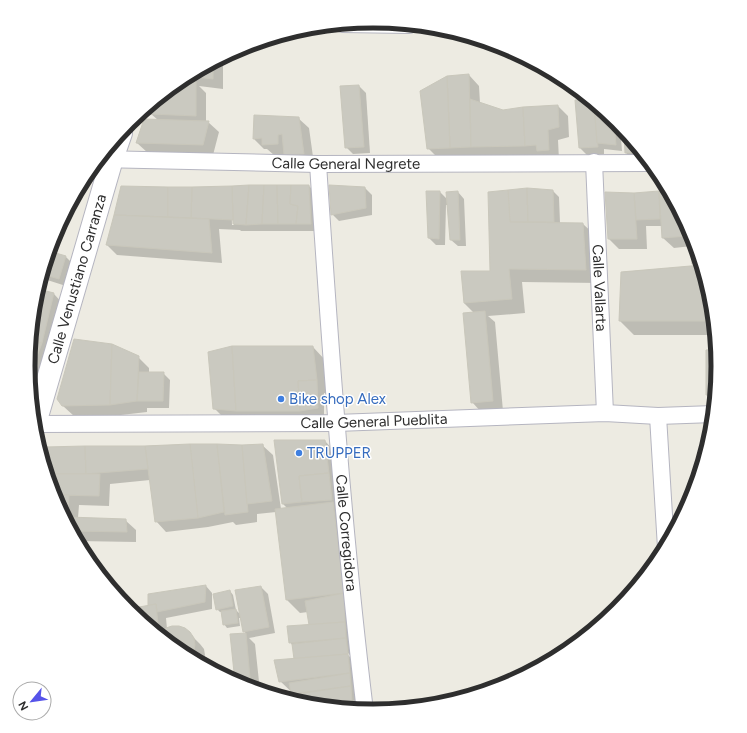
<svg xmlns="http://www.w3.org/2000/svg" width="747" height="733" font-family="Figtree,sans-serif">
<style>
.shadow{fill:#0003;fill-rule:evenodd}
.building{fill:#cac9c0;stroke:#c9c7bb}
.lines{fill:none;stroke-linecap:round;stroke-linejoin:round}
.street-casing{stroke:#b5b5c0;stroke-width:18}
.secondary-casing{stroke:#b5b5c0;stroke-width:24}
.street{stroke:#fff;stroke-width:16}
.secondary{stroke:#fff;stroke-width:22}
.shop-dot{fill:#3f7fe0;stroke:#fff;stroke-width:1.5}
.labels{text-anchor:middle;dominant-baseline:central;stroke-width:3;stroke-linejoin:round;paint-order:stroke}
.street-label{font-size:15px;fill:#2e2e2e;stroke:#fff}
.shop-label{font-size:15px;fill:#366cbe;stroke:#fff;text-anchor:start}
.rim{fill:none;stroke:#2e2e2e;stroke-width:5}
</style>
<rect width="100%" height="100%" fill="#edebe2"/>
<g class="shadow">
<path d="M223,57V89L199,86L206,93V122H208L219,132L213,155L148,153L137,143L158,120L151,114L156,101L180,81H183L182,79Z"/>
<path d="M469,75L479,86L480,103L503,111L558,106L568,116L569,137L558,140L559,160L549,161L543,155L439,159L428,148Z"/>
<path d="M359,86L366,93L370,153L353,154L346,147Z"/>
<path d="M590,99L620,125L622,151L604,149V154L587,155L580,148L577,101Z"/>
<path d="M298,118L309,128L314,164L296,165L285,155H274L267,149H264L254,139Z"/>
<path d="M625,131L648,159L633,160L626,153Z"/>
<path d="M309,186L316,193L317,231H241L240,230L219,229L222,263L117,255L107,245L122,187L168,188ZM231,196H233L234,225H232Z"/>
<path d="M365,188L372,195V215L339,221L332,214Z"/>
<path d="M552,190L559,197L560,223L583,224L597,237L599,283L522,282L525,313L488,316L495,322L503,411L482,413L472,402L474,313L464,303L462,272H491L489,193Z"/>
<path d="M440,192L447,199L458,192L464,199L466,246H458L451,240L448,205H446L445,245H436L429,238Z"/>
<path d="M659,192H670L693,234L712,299L716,335H634L620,321L622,272L697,266L693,263L692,246L674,248L663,238L662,226H646L647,249H619L609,239L606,193L634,194Z"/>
<path d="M49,252L66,257L73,264L66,286L41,278Z"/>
<path d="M37,290L54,294L64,305L43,380H29L28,366L35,299Z"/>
<path d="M313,347L326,361L330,393H324V415L313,417L225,419L214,408Z"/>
<path d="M717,350L719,367L715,404L707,395V351Z"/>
<path d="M138,357L149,368V373H163L170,380L169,408H147V412L121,415L74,416L63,406Z"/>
<path d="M276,441H325L335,452L338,506H336L346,517L354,659L347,652V654L358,665L359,709L351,710L306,705L300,703V700L280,681L295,659L293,646L290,642L310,625L308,612L300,613L287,600L276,512L257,514V522L236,525L233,522L208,527L166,532L156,521L150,480L110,484L109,506L79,505L78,518L125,520L136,530V542L77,541L54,499L42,460L46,448L190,445H262L273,455L281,509L287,508L283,504Z"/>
<path d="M206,586L212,593V609L166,618L167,629L189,633L200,644L204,649L205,655L203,665L181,654L128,610L148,607Z"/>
<path d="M261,587L268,594L275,633L249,638L255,644L260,691L236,683L232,635L246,634L244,631L241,618H239L240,626L227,628L224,624L222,612H220L217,609L230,591L233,595L236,610L241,615Z"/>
</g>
<g class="building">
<path d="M213,63V79L187,76Z"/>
<path d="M469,74L471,147L450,148L447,76Z"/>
<path d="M447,76L450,148L427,149L420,91Z"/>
<path d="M181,80L196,82V116L150,114L154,102Z"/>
<path d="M359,85L364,147L345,148L340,86Z"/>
<path d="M470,99L503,110L523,107L525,146L471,147Z"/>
<path d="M589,99L594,103L598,147L579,148L575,100Z"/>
<path d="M594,103L614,119L616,145L597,143Z"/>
<path d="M558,105L559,127L548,130L549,150L537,151L536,145L525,146L523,107Z"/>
<path d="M254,115L299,117L304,154L284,155L282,134L278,135V144L262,145V138L253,139Z"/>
<path d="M144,119L209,121L203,145L136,143Z"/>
<path d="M624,129L642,151V152L625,153Z"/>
<path d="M249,185L246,225L233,224L232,186Z"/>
<path d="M249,185H264L262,224L246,225Z"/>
<path d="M264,185H277L278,224H262Z"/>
<path d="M277,185H291L290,204L298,206L296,224H278Z"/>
<path d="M291,185H309L311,224H296L298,206L290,204Z"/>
<path d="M329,185L365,187L366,208L331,215Z"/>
<path d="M121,186L168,187V217L114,215Z"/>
<path d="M232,186L233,220L191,218L192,187Z"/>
<path d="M168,187H192L191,218L168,217Z"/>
<path d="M527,188L528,222H510L508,190Z"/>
<path d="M527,188L553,190L554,222H528Z"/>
<path d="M508,190L510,222L583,223L586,270L509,269L512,299L464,303L461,271H490L488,192Z"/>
<path d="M426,191H440L439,239L428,238Z"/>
<path d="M458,191L460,240H450L446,192Z"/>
<path d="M659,191L660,219L636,220L634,193Z"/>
<path d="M659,191H670L688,225V236L662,238Z"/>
<path d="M605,192L634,193L637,239H608Z"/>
<path d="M114,215L209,219L212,253L106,245Z"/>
<path d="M691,243H695L701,263L692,264Z"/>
<path d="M49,251L66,256L59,279L42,274Z"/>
<path d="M702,265L712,299L715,321H619L621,272Z"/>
<path d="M38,289L54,293L42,343L31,341L35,299Z"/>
<path d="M485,311L493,401L471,403L463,313Z"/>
<path d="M74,339L112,344L110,405L62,406L57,399Z"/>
<path d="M30,342L42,343L32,370H28Z"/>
<path d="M112,344L139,356L137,401L110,405Z"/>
<path d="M232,346L236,411L213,409L208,352Z"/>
<path d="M232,346H313L317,380L298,381L300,411H236Z"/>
<path d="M717,349L719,367L716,395H706V350Z"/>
<path d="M139,372H164L163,401H137Z"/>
<path d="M317,380L318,408L300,411L298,381Z"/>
<path d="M274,440H325L329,473L299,476L302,502L282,504Z"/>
<path d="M190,444H217L224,512L198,518Z"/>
<path d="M190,444L198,518L155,522L145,446Z"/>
<path d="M217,444L242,445L248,512L225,515Z"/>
<path d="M263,444L272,501L247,504L242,445Z"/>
<path d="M85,446L86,474H47L42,458L45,447Z"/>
<path d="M85,446H145L148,469L86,474Z"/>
<path d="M329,473L332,500L302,502L299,476Z"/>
<path d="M47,474H100L99,496L53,495Z"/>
<path d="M53,495H69L68,517L126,519L127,532L71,531Z"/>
<path d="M333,502L344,593L286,600L275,509Z"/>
<path d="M206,585L205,602L157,612L156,604L148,606V594Z"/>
<path d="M261,586L269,627L243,632L235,590Z"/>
<path d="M230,590L233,606L216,610L213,594Z"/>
<path d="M344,593L345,622L309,625L305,601Z"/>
<path d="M156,604L158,624L147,626L128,609Z"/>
<path d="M236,609L238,623L223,625L221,611Z"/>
<path d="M345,622L346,638L289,643L287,626Z"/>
<path d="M172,626H179L185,628L190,632L194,638L195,645L192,659L181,654L159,635L166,628Z"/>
<path d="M246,633L251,689L235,682L230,634Z"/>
<path d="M346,638L348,654L294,659L292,644Z"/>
<path d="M348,654L350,673L279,682L274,660Z"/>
<path d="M350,673L351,686L291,694L289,683Z"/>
<path d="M351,686L352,702L319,707L299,703L298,694Z"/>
</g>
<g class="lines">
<g class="street-casing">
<g id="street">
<path d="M342,24L409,25"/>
<path id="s1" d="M99,159L318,164L651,163"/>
<path id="s2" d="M594,162L605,413"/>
<path id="s3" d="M318,164C330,346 343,529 365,711"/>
<path d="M658,416L666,548"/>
<path id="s4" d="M34,424L336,423L605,413L658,416L714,414"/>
<path d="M558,657H559"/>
</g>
</g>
<g class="secondary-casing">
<g id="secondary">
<path id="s5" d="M34,427L112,159L121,133"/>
</g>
</g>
<use href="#street" class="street"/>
<use href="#secondary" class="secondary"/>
</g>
<g class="shop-dot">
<circle cx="281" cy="399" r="4"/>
<circle cx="299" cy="453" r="4"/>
</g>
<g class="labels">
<g class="street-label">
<text stroke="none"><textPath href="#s1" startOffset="247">Calle General Negrete</textPath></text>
<text stroke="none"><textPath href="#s5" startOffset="154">Calle Venustiano Carranza</textPath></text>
<text stroke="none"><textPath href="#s2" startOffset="126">Calle Vallarta</textPath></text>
<text stroke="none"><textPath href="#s4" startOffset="340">Calle General Pueblita</textPath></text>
<text stroke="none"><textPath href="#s3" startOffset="370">Calle Corregidora</textPath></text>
</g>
<g class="shop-label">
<text x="289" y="399">Bike shop Alex</text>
<text x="307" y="453">TRUPPER</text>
</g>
</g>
<path d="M0 0H747V733H0ZM35 366a338 338 0 1 1 676 0a338 338 0 1 1-676 0Z" fill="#fff" fill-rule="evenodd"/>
<path class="rim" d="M35 366a338 338 0 1 1 676 0a338 338 0 1 1-676 0Z"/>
<g transform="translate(32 701) rotate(241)"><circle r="19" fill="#ffffff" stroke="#ababab"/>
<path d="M0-3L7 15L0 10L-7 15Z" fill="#5653e9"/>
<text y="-6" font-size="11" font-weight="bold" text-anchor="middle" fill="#2e2e2e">N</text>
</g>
</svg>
